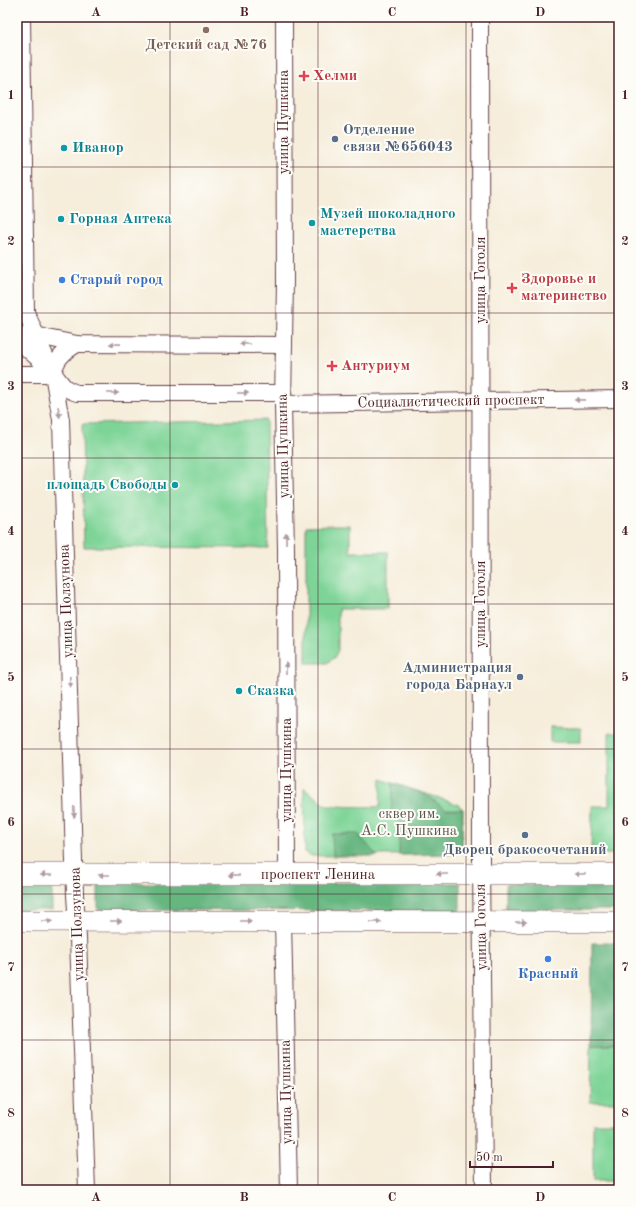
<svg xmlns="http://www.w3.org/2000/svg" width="636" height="1207" font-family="'Old Standard TT',serif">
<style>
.green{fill:#7ed497;stroke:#647a61}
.forest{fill:#66b680;stroke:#586a56}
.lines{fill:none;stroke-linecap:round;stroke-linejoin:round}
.minor-casing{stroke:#643e45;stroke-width:18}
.major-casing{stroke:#643e45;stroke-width:22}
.minor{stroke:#fff;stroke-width:16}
.major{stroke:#fff;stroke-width:21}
.tram{stroke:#4a1f2b;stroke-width:1}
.oneway{fill:#ae9aa0}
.grid{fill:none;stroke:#4a1f2b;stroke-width:1;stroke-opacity:0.55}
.education-dot{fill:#8d6e63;stroke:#fdfcf7;stroke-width:1.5}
.health-dot{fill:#e0444e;stroke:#fdfcf7;stroke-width:1.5}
.service-dot{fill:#5c6f8a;stroke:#fdfcf7;stroke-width:1.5}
.culture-dot{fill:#0f9aa8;stroke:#fdfcf7;stroke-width:1.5}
.shop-dot{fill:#3f7fe0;stroke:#fdfcf7;stroke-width:1.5}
.labels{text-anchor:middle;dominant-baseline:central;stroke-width:4;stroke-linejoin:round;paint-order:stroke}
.education-label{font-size:15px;font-weight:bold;fill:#785e54;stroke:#fdfcf7}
.health-label{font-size:15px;font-weight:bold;fill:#be3a42;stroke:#fdfcf7;text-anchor:start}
.street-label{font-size:15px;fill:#4a1f2b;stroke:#fdfcf7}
.service-label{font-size:15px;font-weight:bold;fill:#4e5e75;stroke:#fdfcf7;text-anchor:start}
.culture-label{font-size:15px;font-weight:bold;fill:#0d838f;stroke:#fdfcf7;text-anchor:start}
.shop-label{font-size:15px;font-weight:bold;fill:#366cbe;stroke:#fdfcf7;text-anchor:start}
.park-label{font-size:15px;fill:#5a554b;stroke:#fdfcf7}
.neatline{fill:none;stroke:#4a1f2b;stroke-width:1.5}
.grid-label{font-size:13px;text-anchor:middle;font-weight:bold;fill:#4a1f2b}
</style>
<rect width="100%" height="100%" fill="#fdfcf7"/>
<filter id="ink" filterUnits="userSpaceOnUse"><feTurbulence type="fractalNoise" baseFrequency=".025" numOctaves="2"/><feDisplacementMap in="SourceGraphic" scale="8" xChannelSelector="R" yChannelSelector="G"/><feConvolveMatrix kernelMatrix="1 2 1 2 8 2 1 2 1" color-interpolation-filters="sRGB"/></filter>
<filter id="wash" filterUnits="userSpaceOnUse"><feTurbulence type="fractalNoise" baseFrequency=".012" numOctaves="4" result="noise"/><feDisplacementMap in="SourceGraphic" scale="16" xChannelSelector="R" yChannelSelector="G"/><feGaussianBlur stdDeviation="0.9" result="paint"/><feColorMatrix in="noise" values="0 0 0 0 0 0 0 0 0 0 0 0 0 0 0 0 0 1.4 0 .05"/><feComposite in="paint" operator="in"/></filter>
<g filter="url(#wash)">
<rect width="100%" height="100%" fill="#f6edda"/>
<g class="green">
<path d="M266,420L268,548L84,547L82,424Z"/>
<path d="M332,525H350V552H388V609H338V650L335,657L327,663H306V526Z"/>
<path d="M550,727L581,728V742H550Z"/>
<path d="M609,733H619V854H591L592,806H609Z"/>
<path d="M381,779L457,804L463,809L462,846L454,854L312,856L305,852L304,788L327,806L380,807Z"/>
<path d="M591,1045H619V1102H590Z"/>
<rect x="593" y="1123" width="26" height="58"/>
</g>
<g class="forest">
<path d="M393,783L427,795L445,809H463L462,846L454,854L399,855L400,813L391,812Z"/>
<path d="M332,834H358L377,856H333Z"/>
<path d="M98,883H460V911L98,910Z"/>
<rect x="506" y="884" width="113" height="26"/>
<rect x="17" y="885" width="35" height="25"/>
<path d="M592,943H619V1045H591Z"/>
</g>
</g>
<g filter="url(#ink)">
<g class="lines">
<g class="minor-casing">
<g id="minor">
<path d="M22,17L26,312L53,374L61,420L75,895L78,938L87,1190"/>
<path d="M284,17L285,280L283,404L286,549L287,875"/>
<path d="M480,17L481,861L484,1190"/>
<path d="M29,333L47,338L77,344L284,345"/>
<path d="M17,340C29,351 42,361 53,373C63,384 61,388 77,393H283"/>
<path d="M17,374H53"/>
<path d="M53,374C56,358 64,352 77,344"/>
<path d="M283,404L619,399"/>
<path d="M283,921L289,1190"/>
</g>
</g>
<g class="major-casing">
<g id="major">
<path d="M17,874H619"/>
<path d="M17,921L619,922"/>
</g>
</g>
<use href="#minor" class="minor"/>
<use href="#major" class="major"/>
<path class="tram" d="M17,117L21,300L20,312L17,323"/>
</g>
<defs><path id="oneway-solid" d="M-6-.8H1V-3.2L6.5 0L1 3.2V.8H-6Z"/></defs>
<g class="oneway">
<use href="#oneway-solid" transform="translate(115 344) rotate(-179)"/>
<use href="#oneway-solid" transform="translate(245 344) rotate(-180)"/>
<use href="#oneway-solid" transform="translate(113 393)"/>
<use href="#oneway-solid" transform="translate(243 393)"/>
<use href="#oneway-solid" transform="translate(580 400) rotate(179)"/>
<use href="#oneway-solid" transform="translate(59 412) rotate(81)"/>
<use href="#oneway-solid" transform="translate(286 538) rotate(-91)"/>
<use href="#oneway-solid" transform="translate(286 668) rotate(-90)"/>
<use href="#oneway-solid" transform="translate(70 682) rotate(88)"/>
<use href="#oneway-solid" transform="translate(74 812) rotate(88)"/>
<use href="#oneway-solid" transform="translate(442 874) rotate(180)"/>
<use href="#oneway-solid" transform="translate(580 874) rotate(-180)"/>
<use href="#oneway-solid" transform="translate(46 875) rotate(-180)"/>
<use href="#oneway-solid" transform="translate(104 875) rotate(180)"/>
<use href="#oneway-solid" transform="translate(234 875) rotate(180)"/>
<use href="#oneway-solid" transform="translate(47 921)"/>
<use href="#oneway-solid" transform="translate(116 921)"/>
<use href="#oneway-solid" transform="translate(246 921)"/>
<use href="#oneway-solid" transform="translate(376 922)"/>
<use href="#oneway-solid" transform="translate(521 922)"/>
</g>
</g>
<path class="grid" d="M170,17V1190M318,17V1190M466,17V1190M17,167H619M17,313H619M17,458H619M17,604H619M17,749H619M17,894H619M17,1040H619"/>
<circle class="education-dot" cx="206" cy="30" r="4"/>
<g class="health-dot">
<path d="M302 70h4v4h4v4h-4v4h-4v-4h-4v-4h4z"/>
<path d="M510 282h4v4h4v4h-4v4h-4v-4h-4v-4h4z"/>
<path d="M330 360h4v4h4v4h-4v4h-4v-4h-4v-4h4z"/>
</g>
<g class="service-dot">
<circle cx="335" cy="139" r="4"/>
<circle cx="520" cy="677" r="4"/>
<circle cx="525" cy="835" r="4"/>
</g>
<g class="culture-dot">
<circle cx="64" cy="148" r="4"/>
<circle cx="61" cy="219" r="4"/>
<circle cx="312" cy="223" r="4"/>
<circle cx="175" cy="485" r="4"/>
<circle cx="239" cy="691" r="4"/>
</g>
<g class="shop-dot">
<circle cx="62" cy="280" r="4"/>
<circle cx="548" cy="959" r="4"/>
</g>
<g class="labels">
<g class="education-label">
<text x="206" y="45">Детский сад №76</text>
</g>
<g class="health-label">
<text x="313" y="76">Хелми</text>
<text x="521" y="279">Здоровье и<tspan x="521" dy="17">материнство</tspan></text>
<text x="341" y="366">Антуриум</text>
</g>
<g class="street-label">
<text transform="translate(284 122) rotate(-90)">улица Пушкина</text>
<text transform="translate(481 280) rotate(-90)">улица Гоголя</text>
<text transform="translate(451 402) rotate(-1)">Социалистический проспект</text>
<text transform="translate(284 446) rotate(-91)">улица Пушкина</text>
<text transform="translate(67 601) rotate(-92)">улица Ползунова</text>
<text transform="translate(481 604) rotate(-90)">улица Гоголя</text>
<text transform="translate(287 770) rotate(-90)">улица Пушкина</text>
<text x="318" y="875">проспект Ленина</text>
<text transform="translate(78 924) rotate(-92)">улица Ползунова</text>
<text transform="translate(482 927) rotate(-91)">улица Гоголя</text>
<text transform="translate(287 1092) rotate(-91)">улица Пушкина</text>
</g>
<g class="service-label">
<text x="343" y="130">Отделение<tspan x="343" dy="17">связи №656043</tspan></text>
<text x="512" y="668" text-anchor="end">Администрация<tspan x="512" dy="17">города Барнаул</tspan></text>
<text x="525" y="850" text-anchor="middle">Дворец бракосочетаний</text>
</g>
<g class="culture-label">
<text x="72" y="148">Иванор</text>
<text x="320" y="214">Музей шоколадного<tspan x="320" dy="17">мастерства</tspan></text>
<text x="69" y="219">Горная Аптека</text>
<text x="167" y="485" text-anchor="end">площадь Свободы</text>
<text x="247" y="691">Сказка</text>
</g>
<g class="shop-label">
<text x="70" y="280">Старый город</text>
<text x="548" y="974" text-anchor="middle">Красный</text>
</g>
<g class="park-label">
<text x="409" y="814">сквер им.<tspan x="409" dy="17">А.С. Пушкина</tspan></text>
</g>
</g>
<rect width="636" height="1207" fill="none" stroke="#fdfcf7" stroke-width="44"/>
<path d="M470 1161v6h83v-6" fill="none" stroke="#4a1f2b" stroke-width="2"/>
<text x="476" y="1161" font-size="12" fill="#4a1f2b" stroke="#fdfcf7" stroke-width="3" paint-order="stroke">50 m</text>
<rect x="22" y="22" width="592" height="1163" class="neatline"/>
<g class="grid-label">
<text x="96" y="16">A</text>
<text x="244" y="16">B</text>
<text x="392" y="16">C</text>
<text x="540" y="16">D</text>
<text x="11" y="99">1</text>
<text x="625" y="99">1</text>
<text x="11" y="245">2</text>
<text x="625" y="245">2</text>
<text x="11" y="390">3</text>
<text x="625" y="390">3</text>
<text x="11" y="535">4</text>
<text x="625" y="535">4</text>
<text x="11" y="681">5</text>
<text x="625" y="681">5</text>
<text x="11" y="826">6</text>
<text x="625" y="826">6</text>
<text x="11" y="971">7</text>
<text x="625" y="971">7</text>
<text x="11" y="1117">8</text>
<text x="625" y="1117">8</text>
<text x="96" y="1201">A</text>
<text x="244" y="1201">B</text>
<text x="392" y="1201">C</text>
<text x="540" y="1201">D</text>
</g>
</svg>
